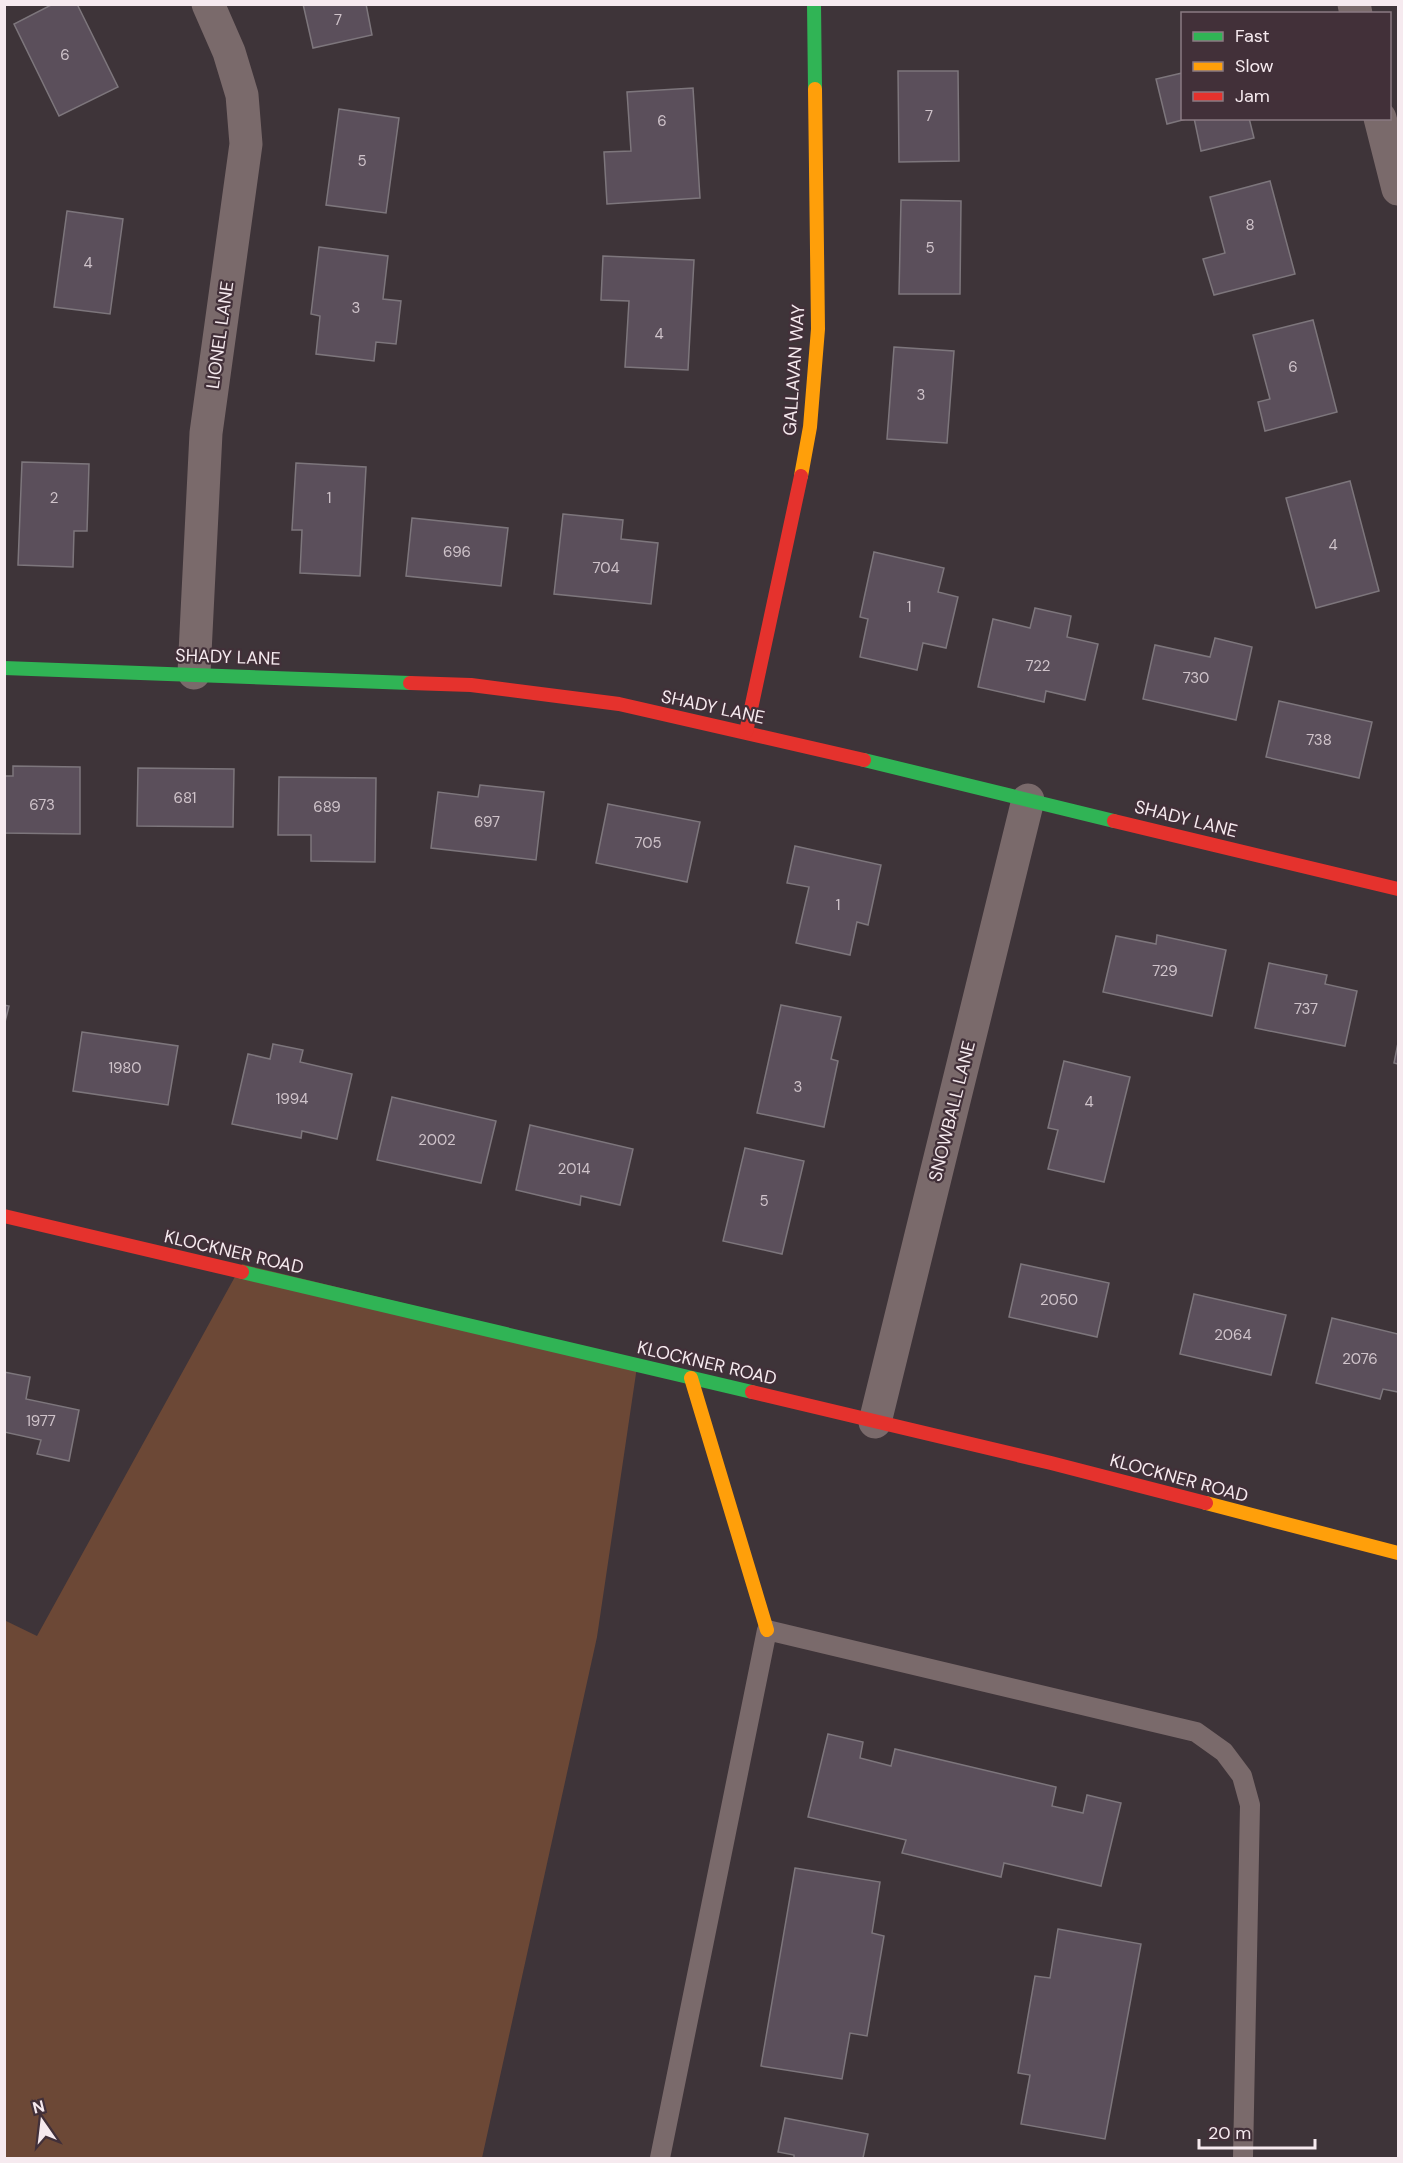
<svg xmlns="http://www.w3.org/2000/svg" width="1403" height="2163" font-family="'DM Sans',sans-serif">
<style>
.green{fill:#6c4836}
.building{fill:#5b4f5b;stroke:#7d767c;stroke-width:1.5}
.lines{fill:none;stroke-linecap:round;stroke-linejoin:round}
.lane{stroke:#7a6a6b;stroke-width:20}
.street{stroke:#7a6a6b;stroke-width:33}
.fast{stroke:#30b455;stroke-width:14}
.slow{stroke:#ff9f0a;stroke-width:14}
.jam{stroke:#e5322d;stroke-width:14}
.labels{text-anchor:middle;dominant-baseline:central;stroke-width:4.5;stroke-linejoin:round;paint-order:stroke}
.number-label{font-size:15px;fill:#cfc3ca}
.street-label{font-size:18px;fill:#f6eaef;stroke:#423039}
</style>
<rect width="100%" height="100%" fill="#3e3439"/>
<path class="green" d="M242,1264L638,1360L597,1637L482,2158H5L4,1620L37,1636Z"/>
<g class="building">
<path d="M53,4H77L118,87L59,116L14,24Z"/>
<path d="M303,4H366L372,35L313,48Z"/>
<path d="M898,71H958L959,161L899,162Z"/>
<path d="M1182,73V118H1190L1167,124L1156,79Z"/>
<path d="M693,88L700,198L607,204L604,152L631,151L627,92Z"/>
<path d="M339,109L399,118L386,213L326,205Z"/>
<path d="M1194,118H1249L1254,138L1201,151Z"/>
<path d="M1270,181L1295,274L1214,295L1203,259L1225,253L1210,197Z"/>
<path d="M901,200L961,201L960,294H899Z"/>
<path d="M67,211L123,219L110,314L54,307Z"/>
<path d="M319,247L388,256L383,299L401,301L396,344L376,342L374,361L316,354L320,316L311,314Z"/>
<path d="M603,256L694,260L688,370L625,367L629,301L601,300Z"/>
<path d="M1313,320L1337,412L1265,431L1258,402L1270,399L1253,335Z"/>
<path d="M894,347L954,351L947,443L887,439Z"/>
<path d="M22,462L89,464L87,531H74L73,567L18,565Z"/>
<path d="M296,463L366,467L360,576L300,573L302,530H292Z"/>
<path d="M1350,481L1379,591L1316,608L1286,498Z"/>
<path d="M563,514L623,520L621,539L658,543L651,604L554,594Z"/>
<path d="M412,518L508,528L501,586L406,576Z"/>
<path d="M874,552L944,568L938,592L958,597L946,648L923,643L917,670L860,657L868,619L860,617Z"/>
<path d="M1035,608L1071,616L1067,637L1098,644L1085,700L1046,691L1044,702L978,687L993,619L1030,628Z"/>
<path d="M1215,638L1252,647L1236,720L1143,699L1155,645L1210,657Z"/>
<path d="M1279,701L1372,722L1359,778L1266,757Z"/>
<path d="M13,766L80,767V834L4,833V776H13Z"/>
<path d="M138,768L234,769L233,827L137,826Z"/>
<path d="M279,777L376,778L375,862L311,861V835H278Z"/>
<path d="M480,785L544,792L536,860L431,848L438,792L478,797Z"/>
<path d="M608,804L700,822L687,882L596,863Z"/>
<path d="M795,846L881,865L868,925L857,922L850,955L796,943L809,887L787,883Z"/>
<path d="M1157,935L1226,950L1212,1016L1103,992L1116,936L1156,944Z"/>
<path d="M1269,963L1327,975L1325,984L1357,991L1345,1046L1255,1028Z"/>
<path d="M4,1005L9,1006L4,1026Z"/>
<path d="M781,1005L841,1017L831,1059L838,1061L824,1127L757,1113Z"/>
<path d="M82,1032L178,1046L168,1105L73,1091Z"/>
<path d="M1398,1043V1064L1394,1063Z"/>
<path d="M273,1044L303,1050L300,1062L352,1074L337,1139L302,1131L301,1138L232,1124L248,1054L270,1059Z"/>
<path d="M1064,1061L1130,1077L1104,1182L1048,1169L1058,1130L1048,1128Z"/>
<path d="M392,1097L496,1121L481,1183L377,1160Z"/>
<path d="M530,1125L633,1149L620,1205L581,1196L580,1205L516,1190Z"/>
<path d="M745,1148L804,1161L782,1254L723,1241Z"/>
<path d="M1021,1264L1109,1283L1097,1337L1009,1317Z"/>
<path d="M1194,1294L1286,1315L1271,1375L1180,1354Z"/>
<path d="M1332,1318L1398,1334V1392L1383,1389L1380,1399L1316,1383Z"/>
<path d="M4,1372L30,1377L26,1399L79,1410L69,1461L37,1454L41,1440L4,1432Z"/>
<path d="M828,1734L863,1742L860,1758L891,1766L895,1749L1056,1787L1052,1806L1083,1813L1087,1795L1121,1803L1101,1886L1004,1863L1001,1877L902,1853L906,1840L808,1817Z"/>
<path d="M795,1868L880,1882L872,1933L884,1936L867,2036L850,2033L842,2079L761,2066Z"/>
<path d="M1058,1929L1141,1944L1105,2139L1021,2124L1030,2075L1018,2073L1035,1976L1050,1978Z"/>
<path d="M785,2118L868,2134L863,2158H794V2155L778,2152Z"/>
</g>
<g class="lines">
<path class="lane" d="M660,2158L767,1630L1196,1732L1224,1752L1242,1776L1250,1805L1243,2158"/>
<g class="street">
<path d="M1354,4L1356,14"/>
<path d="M1380,118L1398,189"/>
<path d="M194,673L206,433L246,144L242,95L229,52L208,4"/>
<path d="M875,1422L1028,800"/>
</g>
<g class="fast">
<path d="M814,4L815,89"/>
<path d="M4,668L410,683"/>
<path d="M864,760L1114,821"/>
<path d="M242,1272L752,1392"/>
</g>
<g class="slow">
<path d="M801,476L810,427L818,329L815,89"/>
<path d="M691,1378L767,1630"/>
<path d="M1206,1503L1398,1553"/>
</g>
<g class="jam">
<path d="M410,683L471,685L619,704L864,760"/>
<path d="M746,732L801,476"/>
<path d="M1114,821L1398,889"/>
<path d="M4,1216L242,1272"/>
<path d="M752,1392L1051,1463L1206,1503"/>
</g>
</g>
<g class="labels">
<g class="number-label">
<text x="338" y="20">7</text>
<text x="65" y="55">6</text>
<text x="929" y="116">7</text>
<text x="662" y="121">6</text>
<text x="362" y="161">5</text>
<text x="1250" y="225">8</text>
<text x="930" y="248">5</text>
<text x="88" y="263">4</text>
<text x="356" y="308">3</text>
<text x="659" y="334">4</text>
<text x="1293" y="367">6</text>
<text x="921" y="395">3</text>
<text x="54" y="498">2</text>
<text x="329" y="498">1</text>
<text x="1333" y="545">4</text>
<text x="457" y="552">696</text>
<text x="606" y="568">704</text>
<text x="909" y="607">1</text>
<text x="1038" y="666">722</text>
<text x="1196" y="678">730</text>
<text x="1319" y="740">738</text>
<text x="185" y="798">681</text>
<text x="42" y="805">673</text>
<text x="327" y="807">689</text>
<text x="487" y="822">697</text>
<text x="648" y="843">705</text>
<text x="838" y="905">1</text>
<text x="1165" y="971">729</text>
<text x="1306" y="1009">737</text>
<text x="125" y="1068">1980</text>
<text x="798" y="1087">3</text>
<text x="292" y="1099">1994</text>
<text x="1089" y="1102">4</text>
<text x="437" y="1140">2002</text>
<text x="574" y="1169">2014</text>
<text x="764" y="1201">5</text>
<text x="1059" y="1300">2050</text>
<text x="1233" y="1335">2064</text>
<text x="1360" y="1359">2076</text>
<text x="41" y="1421">1977</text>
</g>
<g class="street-label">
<text transform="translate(220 335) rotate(-82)">LIONEL LANE</text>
<text transform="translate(794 370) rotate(-86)">GALLAVAN WAY</text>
<text transform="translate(228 657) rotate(2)">SHADY LANE</text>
<text transform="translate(713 707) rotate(12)">SHADY LANE</text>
<text transform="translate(1186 819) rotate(14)">SHADY LANE</text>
<text transform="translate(952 1111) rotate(-76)">SNOWBALL LANE</text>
<text transform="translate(234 1252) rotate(13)">KLOCKNER ROAD</text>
<text transform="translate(707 1363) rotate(13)">KLOCKNER ROAD</text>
<text transform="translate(1179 1478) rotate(15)">KLOCKNER ROAD</text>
</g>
</g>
<rect width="1403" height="2163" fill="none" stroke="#f6eaef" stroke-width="12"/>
<rect x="1181" y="12" width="210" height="108" fill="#423039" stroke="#8a7a82" stroke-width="1.5"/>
<rect x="1193" y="32" width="30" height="9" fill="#30b455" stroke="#8a7a82" stroke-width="1.5"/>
<text x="1235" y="42" font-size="18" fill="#f6eaef">Fast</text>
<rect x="1193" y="62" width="30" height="9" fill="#ff9f0a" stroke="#8a7a82" stroke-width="1.5"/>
<text x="1235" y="72" font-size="18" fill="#f6eaef">Slow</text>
<rect x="1193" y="92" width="30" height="9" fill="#e5322d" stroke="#8a7a82" stroke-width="1.5"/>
<text x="1235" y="102" font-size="18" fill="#f6eaef">Jam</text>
<g transform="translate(42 2121) rotate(346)" stroke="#423039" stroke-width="4.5" paint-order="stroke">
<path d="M0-4.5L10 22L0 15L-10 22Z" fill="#f6eaef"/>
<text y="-9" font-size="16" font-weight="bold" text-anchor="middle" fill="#f6eaef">N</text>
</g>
<path d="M1199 2139v9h116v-9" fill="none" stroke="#f6eaef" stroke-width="3"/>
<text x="1208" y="2139" font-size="18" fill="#f6eaef" stroke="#423039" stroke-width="4.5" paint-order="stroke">20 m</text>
</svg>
